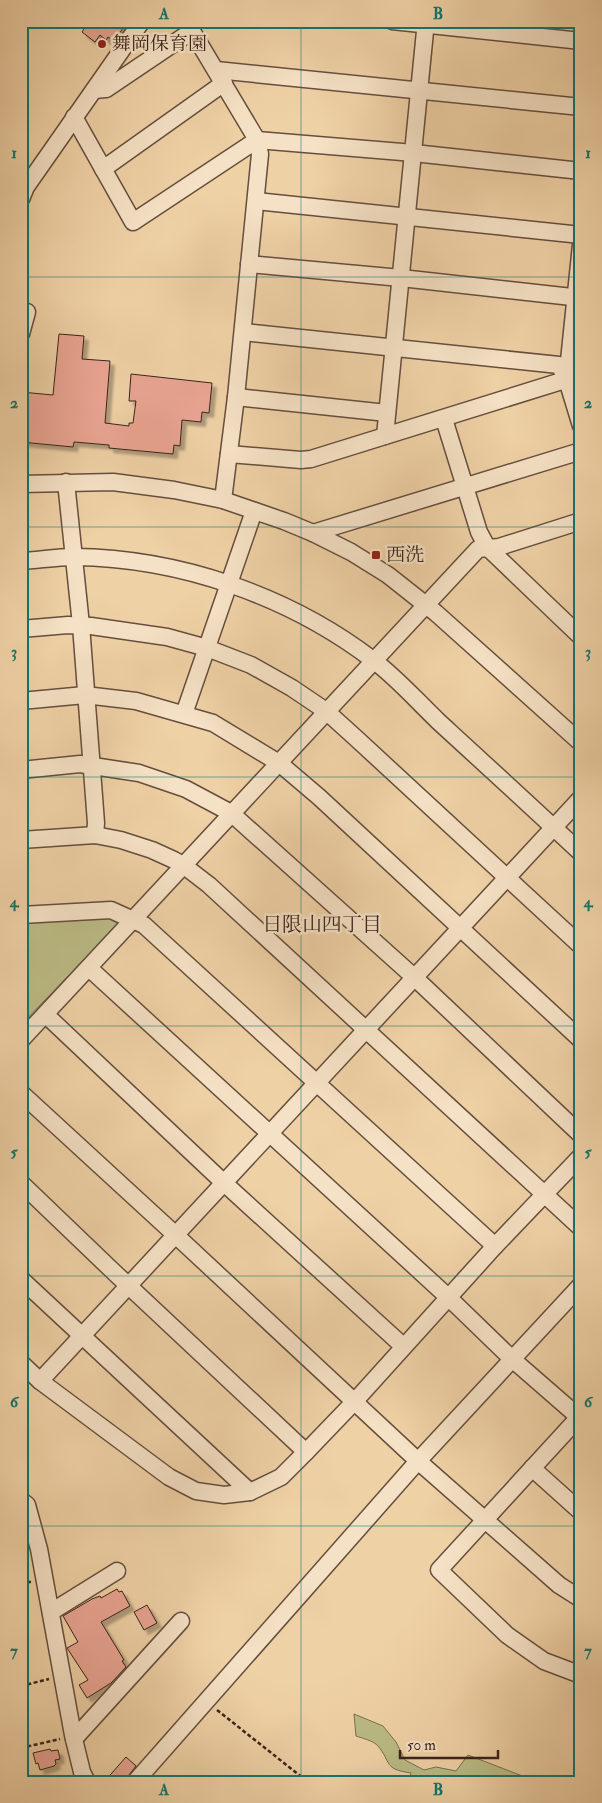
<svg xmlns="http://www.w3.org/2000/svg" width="602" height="1803" font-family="'IM FELL Double Pica','Noto Serif JP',serif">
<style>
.green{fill:#bbbb85;stroke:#7a6f50}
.building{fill:#e9a492;stroke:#39231b;filter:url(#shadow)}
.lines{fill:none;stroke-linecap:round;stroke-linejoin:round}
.minor-casing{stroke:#664e3e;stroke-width:19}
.path{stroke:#39231b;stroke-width:2.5;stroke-dasharray:4 2.5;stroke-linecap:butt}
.minor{stroke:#f5e1c5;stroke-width:16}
.grid{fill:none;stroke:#0f766e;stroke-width:1;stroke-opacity:0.55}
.poi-dot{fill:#8f2418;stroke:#f5e1c5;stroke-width:2}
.labels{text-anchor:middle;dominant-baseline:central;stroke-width:5;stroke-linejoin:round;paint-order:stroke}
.poi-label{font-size:19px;fill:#39231b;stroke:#f5e1c5;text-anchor:start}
.neighbourhood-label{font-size:20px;fill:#39231b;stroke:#f5e1c5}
.neatline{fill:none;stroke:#0f766e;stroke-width:2}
.grid-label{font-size:16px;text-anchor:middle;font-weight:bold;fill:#0f766e}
</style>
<defs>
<filter id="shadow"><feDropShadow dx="4.5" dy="4.5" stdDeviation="1" flood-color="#0004"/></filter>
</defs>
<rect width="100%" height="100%" fill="#efd1a6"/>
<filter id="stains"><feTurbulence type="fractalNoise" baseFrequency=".004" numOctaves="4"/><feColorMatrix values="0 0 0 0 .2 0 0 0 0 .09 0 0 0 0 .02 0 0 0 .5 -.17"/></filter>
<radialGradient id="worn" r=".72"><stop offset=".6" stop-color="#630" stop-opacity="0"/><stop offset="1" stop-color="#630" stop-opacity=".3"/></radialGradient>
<g class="green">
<path d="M111,917L119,923L21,1025V919Z"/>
<path d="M354,1714L383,1726L396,1742L405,1760L424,1770L436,1767L456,1771L468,1755L538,1782H462L450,1778L448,1782H409L411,1773C383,1769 392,1763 378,1746C374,1741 362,1738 356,1736Z"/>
</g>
<g class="building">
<path d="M89,21H128L114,41L108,37L106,40L100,35L95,42L82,32Z"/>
<path d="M59,334L84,336L82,359L110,361L105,423L129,426V423H133L136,401H129L131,374L212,383L209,413L202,412L201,422L182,420L180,446L174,445L173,454L109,448V445L74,442L73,447L21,442V392L53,395Z"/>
<path d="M117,1589L119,1592L122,1591L130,1606L101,1622L124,1660L122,1661L126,1667L111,1683L87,1698L79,1685L88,1680L67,1648L78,1642L63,1616L92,1599L100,1596L101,1598Z"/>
<path d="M147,1605L157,1623L144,1630L134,1612Z"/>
<path d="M50,1749L51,1751L58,1750L60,1759L55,1760L56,1764L54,1766L40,1770L38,1763L36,1764L33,1753Z"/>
<path d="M126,1757L136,1766L125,1780L123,1782H104Z"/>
</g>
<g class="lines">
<g class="minor-casing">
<g id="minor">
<path d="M186,21L257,140L260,154L236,397L223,500"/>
<path d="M392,21L581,41"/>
<path d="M216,70L581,107"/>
<path d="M94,90L106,89L192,31"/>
<path d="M74,117L133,222L257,140L414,153L581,171"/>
<path d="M103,169L224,83"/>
<path d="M21,199L26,187L142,21"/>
<path d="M256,201L581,235"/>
<path d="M249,264L401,278L581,298"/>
<path d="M243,332L559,365L567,380L581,426"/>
<path d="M21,334L27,312"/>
<path d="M567,380L581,245"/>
<path d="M236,397L387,413"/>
<path d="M444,419L479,532L487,547L581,637"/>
<path d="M385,436L426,21"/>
<path d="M229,454L301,460L311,459L581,375"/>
<path d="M66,482L81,625L96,823L95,835"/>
<path d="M21,484L113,482L174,490L223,500L284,521L313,533L351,552L388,575L436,613L581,743"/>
<path d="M313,533L581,451"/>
<path d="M21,561C39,560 57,557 74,557C180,558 289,596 373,660C397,678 418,702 439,722C487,766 534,809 581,853"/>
<path d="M21,629L68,625L91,626L167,637L207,648L251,665L292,688L326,711L358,740L581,946"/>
<path d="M21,701L85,695L136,701L213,723L279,763L319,797L581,1040"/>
<path d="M184,714L254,511"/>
<path d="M21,770L80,764L139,773L186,789L231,813L414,977L581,1135"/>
<path d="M21,840L95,835L121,840L152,850L174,860L183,865L209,885L581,1228"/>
<path d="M21,915L111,910L144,925L495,1246"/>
<path d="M89,968L448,1297L512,1359L581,1419"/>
<path d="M46,1015L223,1182L403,1346"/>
<path d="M21,1040L478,549L499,547L581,521"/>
<path d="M21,1093L168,1228L418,1461L559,1585L581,1599"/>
<path d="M21,1183L117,1275L306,1452"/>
<path d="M21,1279L250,1492"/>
<path d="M21,1363L40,1381L169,1477L196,1491L224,1495L250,1492L281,1477L306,1452L355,1401L495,1246L581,1156"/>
<path d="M40,1381L581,798"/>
<path d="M581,1415L439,1570L507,1635L544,1661L581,1675"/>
<path d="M532,1468L581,1512"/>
<path d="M21,1500L27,1505L39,1549L73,1735L82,1772L87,1782"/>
<path d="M51,1612L117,1571"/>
<path d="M74,1739L181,1621"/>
<path d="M135,1782L418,1461L581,1285"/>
</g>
</g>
<g class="path">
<path d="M21,973L25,1000L21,1005"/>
<path d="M21,1582H31"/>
<path d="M21,1686L49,1679"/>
<path d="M217,1710L308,1782"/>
<path d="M21,1748L60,1739"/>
</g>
<use href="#minor" class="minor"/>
</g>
<path class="grid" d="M301,21V1782M21,277H581M21,527H581M21,777H581M21,1026H581M21,1276H581M21,1526H581"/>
<g class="poi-dot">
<circle cx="102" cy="44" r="5"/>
<rect x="371" y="550" width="10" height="10" rx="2.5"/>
</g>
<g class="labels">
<g class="poi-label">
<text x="112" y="44">舞岡保育園</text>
<text x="386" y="555">西洗</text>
</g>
<g class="neighbourhood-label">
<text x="322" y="924">日限山四丁目</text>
</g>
</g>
<rect width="602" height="1803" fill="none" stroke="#efd1a6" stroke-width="55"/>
<path d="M400 1750v8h98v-8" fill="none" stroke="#39231b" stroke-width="2.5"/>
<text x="407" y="1750" font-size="15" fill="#39231b" stroke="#f5e1c5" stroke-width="4" paint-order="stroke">50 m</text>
<rect x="28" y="28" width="546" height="1748" class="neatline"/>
<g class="grid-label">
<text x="164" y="19">A</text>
<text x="438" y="19">B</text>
<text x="14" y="158">1</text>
<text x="588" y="158">1</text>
<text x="14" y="408">2</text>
<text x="588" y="408">2</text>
<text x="14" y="657">3</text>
<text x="588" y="657">3</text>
<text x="14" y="907">4</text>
<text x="588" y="907">4</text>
<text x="14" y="1157">5</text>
<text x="588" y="1157">5</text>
<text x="14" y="1407">6</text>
<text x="588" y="1407">6</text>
<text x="14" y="1656">7</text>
<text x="588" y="1656">7</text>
<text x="164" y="1795">A</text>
<text x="438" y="1795">B</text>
</g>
<rect width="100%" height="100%" filter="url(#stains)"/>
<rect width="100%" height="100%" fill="url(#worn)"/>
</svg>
